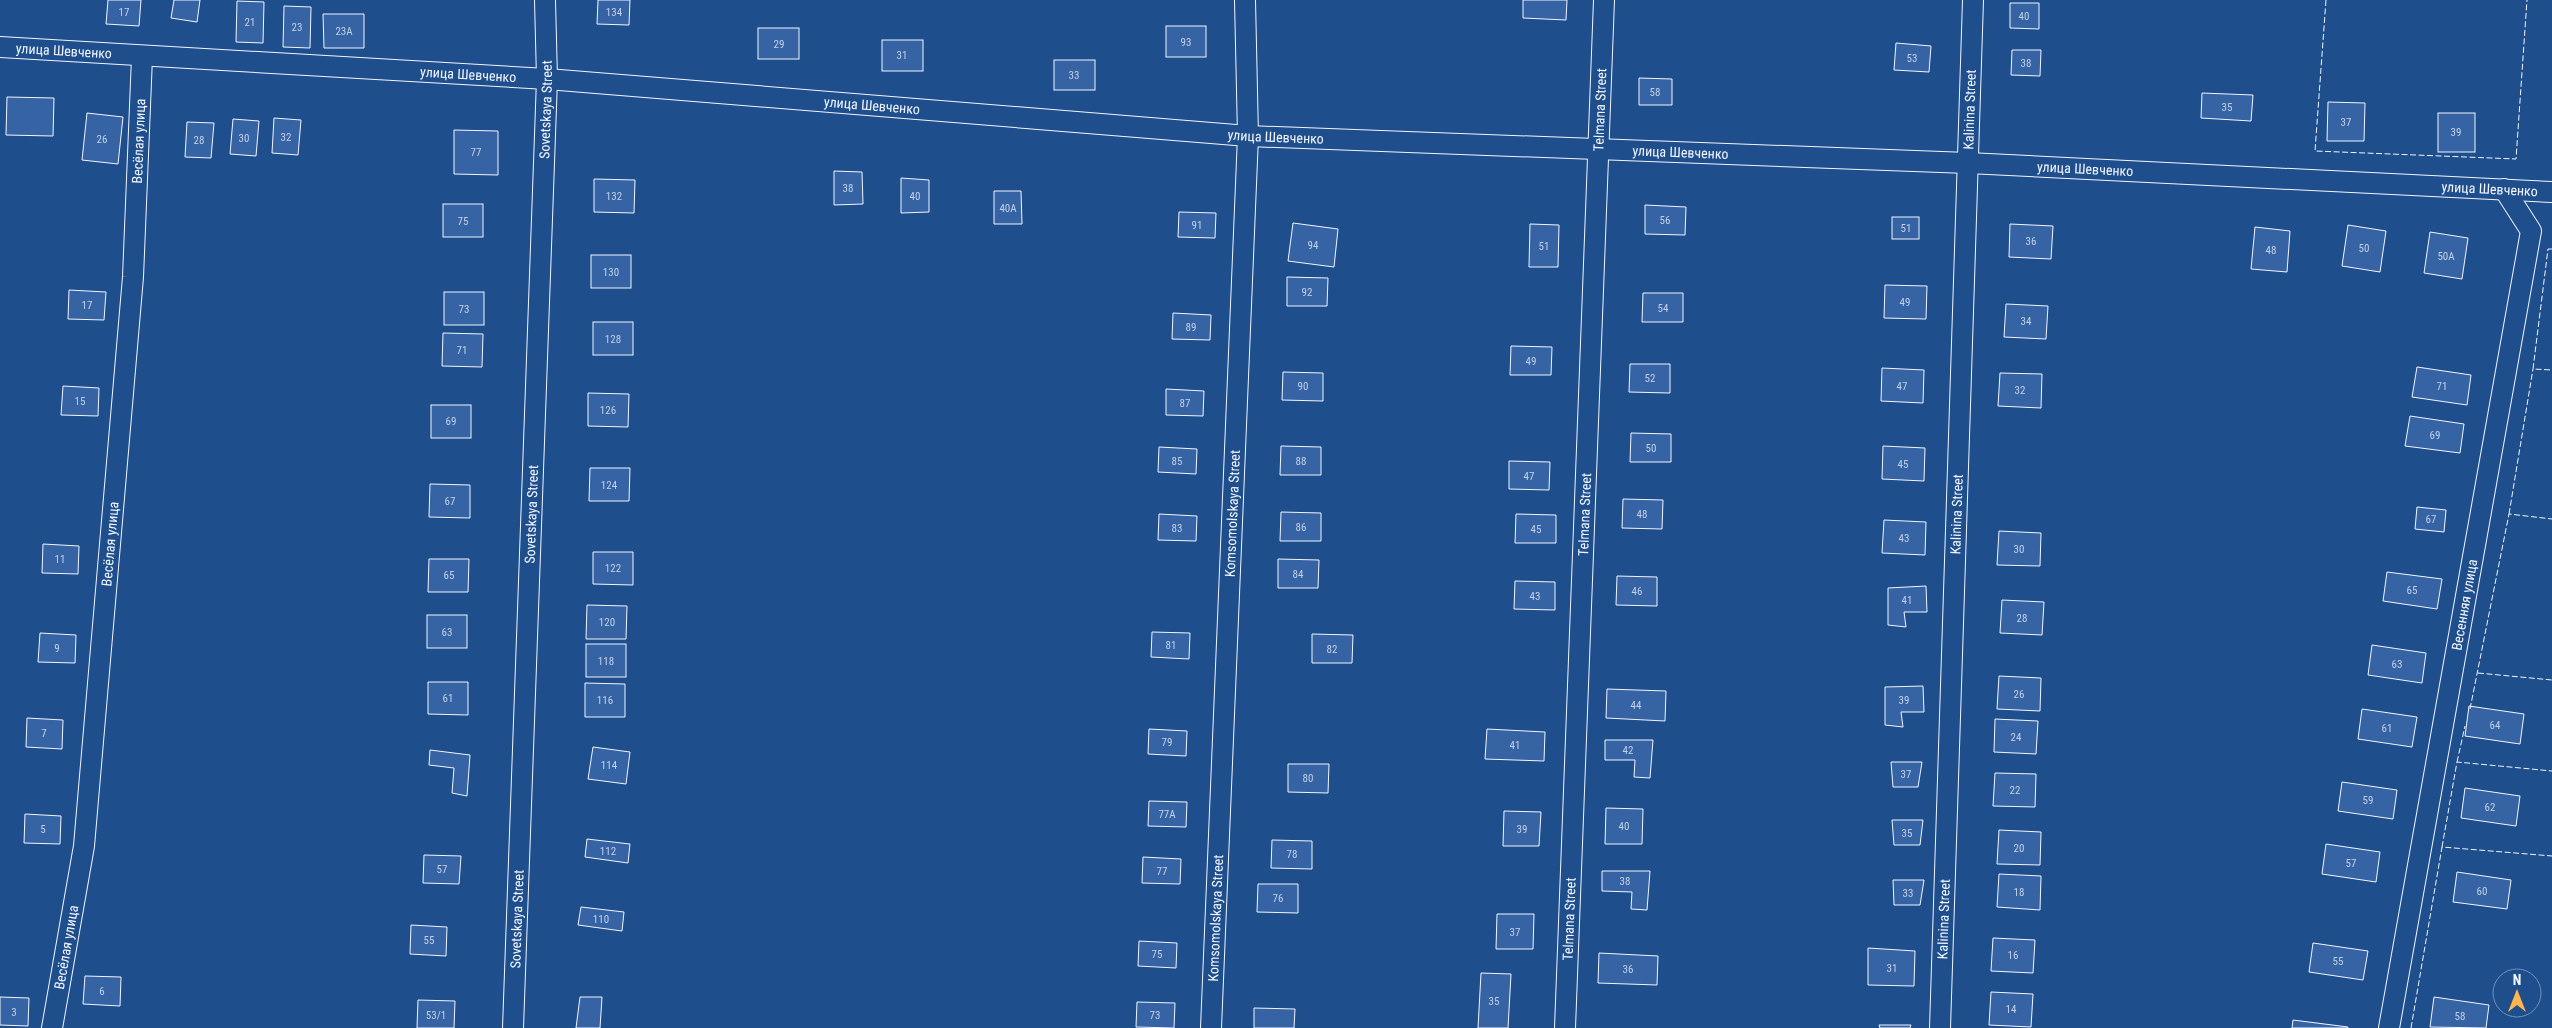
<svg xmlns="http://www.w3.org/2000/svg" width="2552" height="1028" font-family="'Roboto Condensed',sans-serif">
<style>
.building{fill:#3563a3;stroke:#f2f6ff}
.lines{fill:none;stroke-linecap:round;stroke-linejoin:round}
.minor-casing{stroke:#f2f6ff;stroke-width:22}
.minor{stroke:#1f4e8c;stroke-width:20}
.fence{stroke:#f2f6ff;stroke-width:1;stroke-dasharray:6 2.5;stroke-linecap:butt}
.labels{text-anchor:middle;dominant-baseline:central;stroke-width:4;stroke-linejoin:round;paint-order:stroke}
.number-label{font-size:11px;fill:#c3d1e8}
.street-label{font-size:14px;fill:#f2f6ff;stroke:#1f4e8c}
</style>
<rect width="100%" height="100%" fill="#1f4e8c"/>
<g class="building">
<path d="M108,0H141L139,26L106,24Z"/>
<path d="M174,0H200L197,22L171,18Z"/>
<path d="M598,0H630L629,25L597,24Z"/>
<path d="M1523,0H1567L1566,20L1523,18Z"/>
<path d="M237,1L264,2L263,43L236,42Z"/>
<path d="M2010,3H2039V29L2010,28Z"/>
<path d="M284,6L311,7L310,48L283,47Z"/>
<path d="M323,14H364V48H324Z"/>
<rect x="1166" y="26" width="40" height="31"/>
<rect x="758" y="28" width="41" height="31"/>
<rect x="882" y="40" width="41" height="31"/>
<path d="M1896,43L1931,46L1929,72L1894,70Z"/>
<path d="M2012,50H2041L2040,76L2011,75Z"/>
<rect x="1054" y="60" width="41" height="30"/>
<path d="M1639,78L1672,79V105H1639Z"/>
<path d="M2202,93L2253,95L2251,121L2201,118Z"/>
<path d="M7,97L54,98L53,136L6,135Z"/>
<path d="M2328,102L2365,103L2364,141H2327Z"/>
<path d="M87,113L123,117L118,164L82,160Z"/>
<rect x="2438" y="113" width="37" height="39"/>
<path d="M274,118L301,120L298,155L272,153Z"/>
<path d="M233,119L259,121L256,156L230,154Z"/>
<path d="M187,122L214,123L211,158L185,157Z"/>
<path d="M454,130L498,131V175L454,174Z"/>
<path d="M834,171L862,172L863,204L834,205Z"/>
<path d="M901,178L929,180V212L901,213Z"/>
<path d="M594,179L635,180L634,213L594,212Z"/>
<path d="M994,191H1021L1022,224H994Z"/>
<rect x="443" y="204" width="40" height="33"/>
<path d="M1645,205L1686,207L1685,235L1645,234Z"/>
<path d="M1179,212L1216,213L1215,238L1178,237Z"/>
<rect x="1892" y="217" width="27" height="22"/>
<path d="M1293,223L1338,229L1334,267L1288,261Z"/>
<path d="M1530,224L1559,225L1558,267H1529Z"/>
<path d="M2010,224L2053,226L2051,259L2009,257Z"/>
<path d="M2348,225L2386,231L2380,272L2342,266Z"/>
<path d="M2255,227L2290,231L2287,272L2251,269Z"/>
<path d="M2430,232L2468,238L2462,279L2424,273Z"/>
<rect x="591" y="255" width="40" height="33"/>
<path d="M1287,277L1328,278L1327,306H1287Z"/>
<path d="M1885,285L1927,286L1926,319L1884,318Z"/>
<path d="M69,290L106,292L104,320L68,319Z"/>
<rect x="444" y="292" width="40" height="33"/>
<path d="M1643,293H1683V322H1642Z"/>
<path d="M2006,304L2048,306L2046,339L2004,337Z"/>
<path d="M1173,313L1211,315L1210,340L1172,339Z"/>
<rect x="593" y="322" width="40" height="33"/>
<path d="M443,333L483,334L482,367L442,366Z"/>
<path d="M1511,346L1552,347L1551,375H1510Z"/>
<path d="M1630,364H1670V393L1629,392Z"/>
<path d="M2417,367L2471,375L2467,405L2412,397Z"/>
<path d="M1882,368L1924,370L1923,403L1881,401Z"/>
<path d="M1283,372L1323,373V401L1282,400Z"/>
<path d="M2000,373L2042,374L2041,408L1998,406Z"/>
<path d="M63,386L99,388L98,416L61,415Z"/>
<path d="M1166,389L1204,391L1203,416L1166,415Z"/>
<path d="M588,393L629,394L628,427L588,426Z"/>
<rect x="431" y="405" width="40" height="33"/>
<path d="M2410,416L2464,424L2460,453L2405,446Z"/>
<path d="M1631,433L1671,434V462H1630Z"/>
<path d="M1281,446L1321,447V475H1280Z"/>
<path d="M1883,446L1925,448L1924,481L1882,479Z"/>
<path d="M1159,447L1197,449L1196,474L1158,472Z"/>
<path d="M1509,461L1550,462L1549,490L1509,489Z"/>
<path d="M590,468H630L629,501H589Z"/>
<path d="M430,484L470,485V518L429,517Z"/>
<path d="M1623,499L1663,500L1662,529L1622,528Z"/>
<path d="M2417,507L2446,510L2444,532L2415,529Z"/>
<path d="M1281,512L1321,513V541H1280Z"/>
<path d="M1159,514L1197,516L1196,541L1158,540Z"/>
<path d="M1516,514L1556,515V543H1515Z"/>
<path d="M1884,520L1926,522L1925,555L1882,553Z"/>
<path d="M1999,531L2041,533L2040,566L1997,565Z"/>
<path d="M43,544L79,546L78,574L42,573Z"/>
<path d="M593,552H633V585L593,584Z"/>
<path d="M429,559H469L468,592H428Z"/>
<path d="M1278,559L1319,560L1318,588H1278Z"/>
<path d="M2387,572L2442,579L2437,609L2383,601Z"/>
<path d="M1617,576L1657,577V606L1616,605Z"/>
<path d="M1515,581L1555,582V610L1514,609Z"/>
<path d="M1926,586L1927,612H1904L1906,627L1888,625V588Z"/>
<path d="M2002,600L2044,602L2042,635L2000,633Z"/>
<path d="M587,605L627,606L626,639H586Z"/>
<rect x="427" y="615" width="40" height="33"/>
<path d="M1152,632L1190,633L1189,659L1151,657Z"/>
<path d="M40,633L76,635L75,663L38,662Z"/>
<path d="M1312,634L1353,635L1352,663H1312Z"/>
<rect x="586" y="644" width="40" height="33"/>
<path d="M2372,645L2426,653L2422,683L2368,675Z"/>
<path d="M1999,676L2041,678L2040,711L1997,709Z"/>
<path d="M428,682H468V715L428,714Z"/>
<path d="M585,683L625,684V717H585Z"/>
<path d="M1923,686L1924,712H1901L1903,727L1885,725V687Z"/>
<path d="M1607,689L1666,691L1665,721L1606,718Z"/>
<path d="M2469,706L2524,714L2520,744L2465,736Z"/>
<path d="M2362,709L2417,717L2412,747L2358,739Z"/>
<path d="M27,718L63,720L62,749L26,747Z"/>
<path d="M1995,719L2038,721L2036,754L1994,752Z"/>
<path d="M1149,729L1187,731L1186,756L1148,754Z"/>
<path d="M1487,729L1545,732L1544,761L1485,759Z"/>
<path d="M1605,740H1653L1650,778L1634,777L1635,760H1605Z"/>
<path d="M593,747L630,752L626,784L588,779Z"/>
<path d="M430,750L470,755L467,796L452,793L454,768L429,765Z"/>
<path d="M1891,762H1922L1918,787H1893Z"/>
<path d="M1288,764H1329L1328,793L1288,792Z"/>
<path d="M1995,773L2036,774L2035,807L1993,806Z"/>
<path d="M2342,782L2397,790L2393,819L2338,811Z"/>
<path d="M2465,788L2520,796L2516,826L2461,818Z"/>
<path d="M1149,801L1187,802L1186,827L1148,826Z"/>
<path d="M1606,808L1643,809L1642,844H1605Z"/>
<path d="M1504,811L1541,812L1539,846H1503Z"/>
<path d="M25,814L61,816L60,844L24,843Z"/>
<path d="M1892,820H1923L1920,845H1894Z"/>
<path d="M1999,830L2041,832L2040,865L1997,864Z"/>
<path d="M587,839L630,844L628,863L585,857Z"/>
<path d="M1272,840L1312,841V869L1271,868Z"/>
<path d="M2326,844L2380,852L2376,882L2322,874Z"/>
<path d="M424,855L461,856L459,884L423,883Z"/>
<path d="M1143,857L1181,859L1180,884L1142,883Z"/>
<path d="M1602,871H1650L1647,910L1631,909L1632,892L1602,891Z"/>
<path d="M2457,872L2511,880L2507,909L2453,902Z"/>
<path d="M1999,874L2041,876L2040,910L1997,907Z"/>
<path d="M1893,880H1924L1920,905H1894Z"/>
<path d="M1258,884H1298V913L1257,912Z"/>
<path d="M581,907L624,912L622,931L578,925Z"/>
<path d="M1497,914H1534L1533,949H1496Z"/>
<path d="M411,925L447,927L446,956L410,954Z"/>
<path d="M1993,938L2035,940L2033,973L1991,971Z"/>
<path d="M1139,941L1177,943L1176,968L1138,966Z"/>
<path d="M2313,943L2368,951L2363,980L2309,972Z"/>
<path d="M1868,948L1915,951L1914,986L1868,985Z"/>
<path d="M1599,953L1658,956L1657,985L1598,983Z"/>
<path d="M1481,973L1511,974L1508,1028H1478Z"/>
<path d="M85,976L121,977L120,1006L83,1004Z"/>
<path d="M1991,992L2033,994L2031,1027L1989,1025Z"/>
<path d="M0,997L29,998L28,1026L0,1025Z"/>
<path d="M580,997H602L600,1028H576Z"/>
<path d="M2434,997L2489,1005L2486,1028L2430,1027Z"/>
<path d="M418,1000L455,1001L454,1028H417Z"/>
<path d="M1137,1002L1175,1003L1174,1028L1136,1027Z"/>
<path d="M1254,1008L1295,1009L1294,1028H1254Z"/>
<path d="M2293,1020L2348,1027V1028H2292Z"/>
<path d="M1879,1025H1911L1910,1028H1880Z"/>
</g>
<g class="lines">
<g class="minor-casing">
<g id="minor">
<path id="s1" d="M0,47L547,79L1248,136L1968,163L2552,192"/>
<path id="s2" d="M52,1028L84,846L133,277L142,57"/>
<path id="s3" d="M513,1028L547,79L545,0"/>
<path id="s4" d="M1211,1028L1248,136L1245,0"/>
<path id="s5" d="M1565,1028L1604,0"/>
<path id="s6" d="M1940,1028L1973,0"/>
<path id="s7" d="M2389,1028L2531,231L2504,189"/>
</g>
</g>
<use href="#minor" class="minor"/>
<g class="fence">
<path d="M2326,0L2315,151L2516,159L2527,0"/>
<path d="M2552,249H2548L2533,369L2552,370"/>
<path d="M2509,514L2533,369"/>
<path d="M2478,673L2552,680"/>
<path d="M2470,709L2509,514L2552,519"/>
<path d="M2457,762L2465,726"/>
<path d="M2442,847L2457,762L2552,771"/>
<path d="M2411,1028L2442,847L2552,856"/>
</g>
</g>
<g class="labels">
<g class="number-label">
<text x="124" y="12">17</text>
<text x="614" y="12">134</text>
<text x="2024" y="16">40</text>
<text x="250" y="22">21</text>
<text x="297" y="27">23</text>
<text x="344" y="31">23А</text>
<text x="1186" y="42">93</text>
<text x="779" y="44">29</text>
<text x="902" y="55">31</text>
<text x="1912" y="58">53</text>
<text x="2026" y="63">38</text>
<text x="1074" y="75">33</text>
<text x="1655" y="92">58</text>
<text x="2227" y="107">35</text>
<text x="2346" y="122">37</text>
<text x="2456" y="132">39</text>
<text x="286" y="137">32</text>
<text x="244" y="138">30</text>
<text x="102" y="139">26</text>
<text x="199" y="140">28</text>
<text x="476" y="152">77</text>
<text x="848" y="188">38</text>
<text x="614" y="196">132</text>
<text x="915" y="196">40</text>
<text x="1008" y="208">40А</text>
<text x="1665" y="220">56</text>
<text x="463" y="221">75</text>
<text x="1197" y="225">91</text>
<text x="1906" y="228">51</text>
<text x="2031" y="241">36</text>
<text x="1313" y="245">94</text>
<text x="1544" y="246">51</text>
<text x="2364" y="248">50</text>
<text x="2271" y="250">48</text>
<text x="2446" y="256">50А</text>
<text x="611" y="272">130</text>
<text x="1307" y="292">92</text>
<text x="1905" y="302">49</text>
<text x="87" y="305">17</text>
<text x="1663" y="308">54</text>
<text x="464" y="309">73</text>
<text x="2026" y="321">34</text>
<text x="1191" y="327">89</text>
<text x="613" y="339">128</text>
<text x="462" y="350">71</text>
<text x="1531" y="361">49</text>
<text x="1650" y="378">52</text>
<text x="1303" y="386">90</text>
<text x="1902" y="386">47</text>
<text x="2442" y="386">71</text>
<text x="2020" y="390">32</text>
<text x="80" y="401">15</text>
<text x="1185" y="403">87</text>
<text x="608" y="410">126</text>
<text x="451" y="421">69</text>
<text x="2435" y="435">69</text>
<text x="1651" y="448">50</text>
<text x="1177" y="461">85</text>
<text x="1301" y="461">88</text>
<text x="1903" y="464">45</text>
<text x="1529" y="476">47</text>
<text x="609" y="485">124</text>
<text x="450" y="501">67</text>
<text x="1642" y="514">48</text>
<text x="2431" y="519">67</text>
<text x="1301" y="527">86</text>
<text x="1177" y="528">83</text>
<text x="1536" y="529">45</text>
<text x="1904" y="538">43</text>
<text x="2019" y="549">30</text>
<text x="60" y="559">11</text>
<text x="613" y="568">122</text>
<text x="1298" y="574">84</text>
<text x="449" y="575">65</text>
<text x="2412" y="590">65</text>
<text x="1637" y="591">46</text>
<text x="1535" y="596">43</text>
<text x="1907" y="600">41</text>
<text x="2022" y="618">28</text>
<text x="607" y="622">120</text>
<text x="447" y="632">63</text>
<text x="1171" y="645">81</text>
<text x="57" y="648">9</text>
<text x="1332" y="649">82</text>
<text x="606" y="661">118</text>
<text x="2397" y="664">63</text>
<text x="2019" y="694">26</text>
<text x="448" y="698">61</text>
<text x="605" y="700">116</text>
<text x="1904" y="700">39</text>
<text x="1636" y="705">44</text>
<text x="2495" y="725">64</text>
<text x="2387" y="728">61</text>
<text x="44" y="733">7</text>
<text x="2016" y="737">24</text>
<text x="1167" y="742">79</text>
<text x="1515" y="745">41</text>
<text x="1628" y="750">42</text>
<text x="609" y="765">114</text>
<text x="1906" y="774">37</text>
<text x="1308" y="778">80</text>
<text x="2015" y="790">22</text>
<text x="2368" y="800">59</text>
<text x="2490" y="807">62</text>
<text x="1167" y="814">77А</text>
<text x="1624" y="826">40</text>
<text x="43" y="829">5</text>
<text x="1522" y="829">39</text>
<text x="1907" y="833">35</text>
<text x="2019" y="848">20</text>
<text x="608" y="851">112</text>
<text x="1292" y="854">78</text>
<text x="2351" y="863">57</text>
<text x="442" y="869">57</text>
<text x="1162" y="871">77</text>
<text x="1625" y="881">38</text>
<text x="2482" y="891">60</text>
<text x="2019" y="892">18</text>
<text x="1908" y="893">33</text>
<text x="1278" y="898">76</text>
<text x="601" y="919">110</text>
<text x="1515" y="932">37</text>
<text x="429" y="940">55</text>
<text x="1157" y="954">75</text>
<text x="2013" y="955">16</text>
<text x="2338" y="961">55</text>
<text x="1892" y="968">31</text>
<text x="1628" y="969">36</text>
<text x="102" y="991">6</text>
<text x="1494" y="1001">35</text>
<text x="2011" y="1009">14</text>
<text x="14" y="1012">3</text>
<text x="436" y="1015">53/1</text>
<text x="1155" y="1015">73</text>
<text x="2460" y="1016">58</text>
</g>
<g class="street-label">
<text stroke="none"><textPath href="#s1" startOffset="64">улица Шевченко</textPath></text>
<text stroke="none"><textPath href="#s1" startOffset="469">улица Шевченко</textPath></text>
<text stroke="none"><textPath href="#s1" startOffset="874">улица Шевченко</textPath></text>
<text stroke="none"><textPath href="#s3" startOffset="919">Sovetskaya Street</textPath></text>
<text stroke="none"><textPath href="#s5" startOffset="919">Telmana Street</textPath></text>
<text stroke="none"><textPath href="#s6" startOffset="919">Kalinina Street</textPath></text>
<text stroke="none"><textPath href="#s1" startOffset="1279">улица Шевченко</textPath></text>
<text stroke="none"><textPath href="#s2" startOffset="892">Весёлая улица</textPath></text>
<text stroke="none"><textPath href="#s1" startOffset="1684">улица Шевченко</textPath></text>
<text stroke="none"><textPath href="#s1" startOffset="2089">улица Шевченко</textPath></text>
<text stroke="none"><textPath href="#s1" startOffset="2494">улица Шевченко</textPath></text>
<text stroke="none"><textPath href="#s3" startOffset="514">Sovetskaya Street</textPath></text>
<text stroke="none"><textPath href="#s4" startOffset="515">Komsomolskaya Street</textPath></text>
<text stroke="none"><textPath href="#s5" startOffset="514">Telmana Street</textPath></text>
<text stroke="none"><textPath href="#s6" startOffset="514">Kalinina Street</textPath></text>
<text stroke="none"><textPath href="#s2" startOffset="488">Весёлая улица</textPath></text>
<text stroke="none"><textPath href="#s7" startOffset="430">Весенняя улица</textPath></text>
<text stroke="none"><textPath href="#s3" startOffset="109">Sovetskaya Street</textPath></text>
<text stroke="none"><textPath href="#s4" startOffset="110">Komsomolskaya Street</textPath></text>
<text stroke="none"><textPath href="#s5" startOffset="109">Telmana Street</textPath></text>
<text stroke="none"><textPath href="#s6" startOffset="109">Kalinina Street</textPath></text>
<text stroke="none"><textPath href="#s2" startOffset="82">Весёлая улица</textPath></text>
</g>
</g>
<g transform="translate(2517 993)"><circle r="24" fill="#1f4e8c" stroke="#7391ba"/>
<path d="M0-4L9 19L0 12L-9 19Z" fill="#ffb74d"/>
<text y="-8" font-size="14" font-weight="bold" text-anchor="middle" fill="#f2f6ff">N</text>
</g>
</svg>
